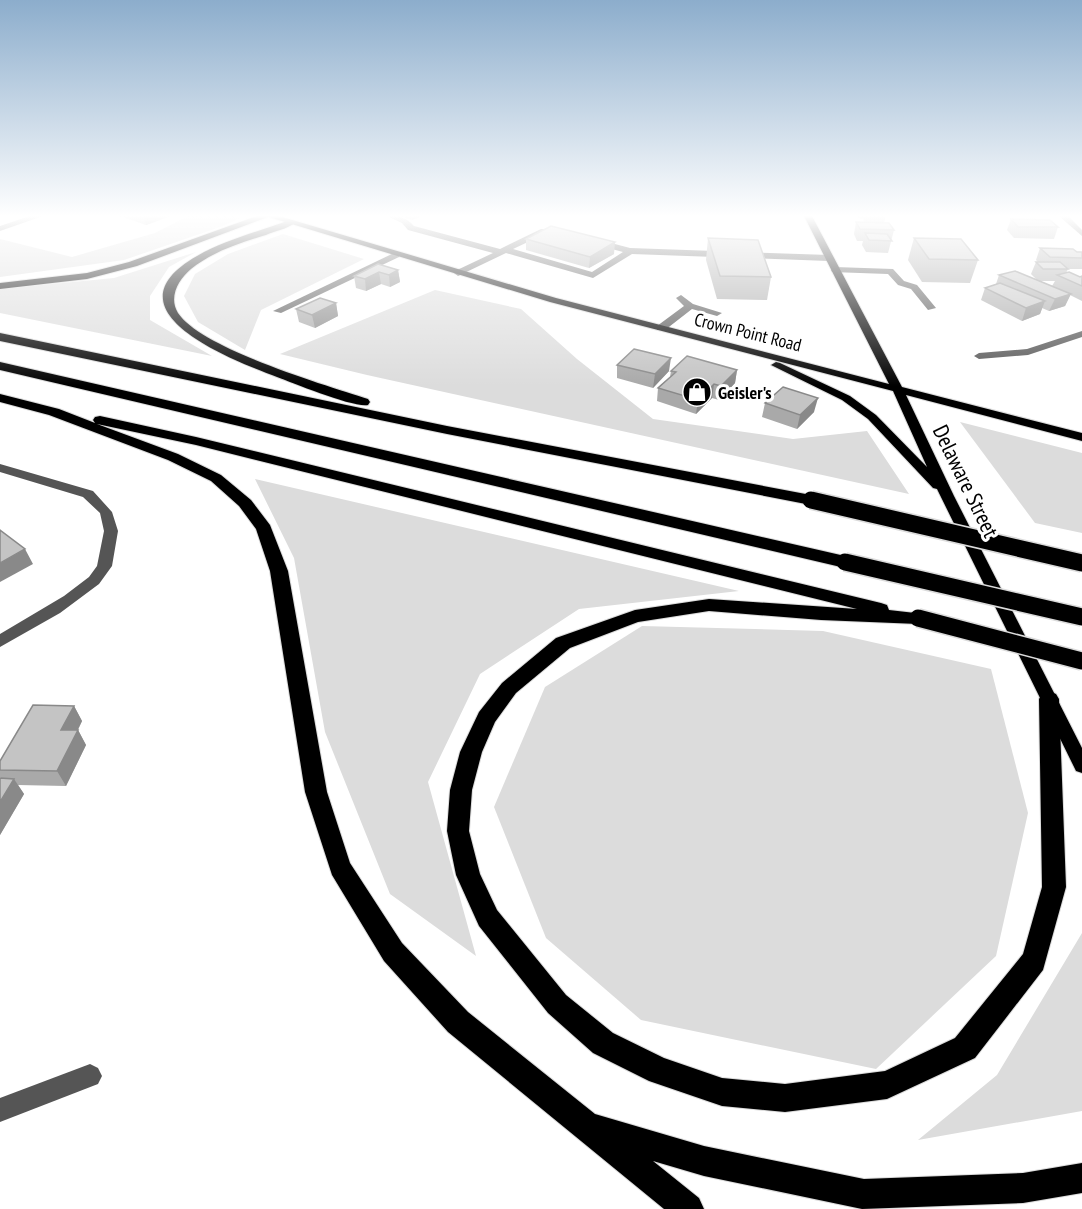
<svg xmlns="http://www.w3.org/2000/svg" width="1082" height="1209" font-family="'PT Sans Narrow',sans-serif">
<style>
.green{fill:#dcdcdc}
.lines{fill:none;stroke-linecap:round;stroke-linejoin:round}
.major-casing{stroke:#dbdbdb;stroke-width:2}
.highway-casing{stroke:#dbdbdb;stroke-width:2}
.minor{fill:#555;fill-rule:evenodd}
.major{fill:#000;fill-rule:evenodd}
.highway{fill:#000;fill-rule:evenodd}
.highway-bridge-casing{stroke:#dbdbdb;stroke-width:20;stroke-linecap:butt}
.highway-bridge{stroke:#000;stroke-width:17}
.wall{fill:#a9a9a9;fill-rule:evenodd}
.shaded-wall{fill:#898989}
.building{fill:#c4c4c4;stroke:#898989;stroke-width:1.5}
.labels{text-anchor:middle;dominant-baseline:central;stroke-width:6;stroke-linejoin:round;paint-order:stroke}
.far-street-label{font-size:18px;fill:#000;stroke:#fff}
.far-poi-label{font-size:18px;font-weight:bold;fill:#000;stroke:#fff;text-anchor:start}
.street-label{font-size:22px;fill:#000;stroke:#fff}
</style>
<rect width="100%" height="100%" fill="#fff"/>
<g class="green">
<path d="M188,216L242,217L223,226L124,260L0,277V239L72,257L155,233Z"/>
<path d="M283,234L364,259L261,310L245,350L198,322L184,296L195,274L228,254Z"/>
<path d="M196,252L169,267L150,296V320L212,356L0,313V289L114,278Z"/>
<path d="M435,290L521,309L577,359L653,419L793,439L867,431L909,494L367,375L280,354Z"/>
<path d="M960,422L1082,453V533L1035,523Z"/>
<path d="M255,479L739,591L579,609L480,674L428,782L476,956L390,894L325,732L294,558Z"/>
<path d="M642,626L823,631L991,669L1028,813L996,956L876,1069L641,1020L546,938L494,807L545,687Z"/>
<path d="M1082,933V1111L918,1140L997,1075Z"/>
</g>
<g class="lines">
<g class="major-casing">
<path id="major" d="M265,216H279L556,298L889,384L804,216H812L902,387L1082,433V441L906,395L954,496L1082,748V773L1076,771L937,489L933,488L868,419L842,400L771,365L776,362L780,363L850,396L876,415L927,467L893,391L550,302Z"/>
</g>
<g class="highway-casing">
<g id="highway">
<path d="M257,216H271L137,266L87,279L0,289V283L87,273L129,262Z"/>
<path d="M287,221L295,223C287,229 275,231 266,235C240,243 212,252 191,269C179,279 168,297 178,313C202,349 325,385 368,399L370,402L368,405C354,408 293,383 277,377C230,359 102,310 197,256C225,240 257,232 287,221Z"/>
<path d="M0,333L447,426L811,495L819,500L811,505L447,434L0,341Z"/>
<path d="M0,362L845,556L851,558L854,562L851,566L845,568L0,370Z"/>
<path d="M0,394L59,409L95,423L93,420L95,417L100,416L196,437L881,603L887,605L889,610L924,614L927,618L924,622L918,624L821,620L709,611L638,622L570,648L516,693L495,722L482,752L472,790L469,831L480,874L497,910L566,995L613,1033L664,1058L722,1078L785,1084L885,1071L955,1038L1023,954L1042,887L1039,699L1042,694L1049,691L1056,694L1059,699L1066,887L1043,970L975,1058L887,1099L785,1112L722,1106L649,1081L593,1053L548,1013L479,926L456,875L447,831L450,790L460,752L479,712L502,683L556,638L635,610L709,599L857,609L196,445L97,424L178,454L221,475L251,500L270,525L288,571L327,792L350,863L402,943L468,1012L595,1114L704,1146L864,1179L1023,1173L1082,1163V1193L1023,1203L862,1209L704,1176L653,1161L699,1198L704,1209H664L448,1032L384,961L332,875L305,792L270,571L256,529L239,506L211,481L168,460L49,415L0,402Z"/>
</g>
</g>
<g class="minor">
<path d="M30,216H43L0,231V226Z"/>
<path d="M387,216C399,216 406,217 414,226L500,249L541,229H547V233L513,249L592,272L623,252L593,244V240L596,239L630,248L829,255L833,258L829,261L632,254L593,278L506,253L458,276L454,273L455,271L493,253L408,230L402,223Z"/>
<path d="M1059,216H1068L1082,230V236Z"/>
<path d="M396,252L400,255L399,257L281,313L273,311Z"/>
<path d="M835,267L893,269L904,281L917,285L936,308L928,310L911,289L898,285L888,274L832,272L831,270Z"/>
<path d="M681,295L693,304L722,313L717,316L692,309L665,330H657V326L684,306L676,298Z"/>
<path d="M1082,331V337L1028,355L979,359L974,356L979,353L1027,349Z"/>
<path d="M0,464L93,491L112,512L118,531L112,566L99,584L60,613L0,647V634L64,596L89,577L97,566L104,531L100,513L83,497L0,472Z"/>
<path d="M90,1064L98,1068L102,1076L98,1084L0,1122V1098Z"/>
</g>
<use href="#major" class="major"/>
<use href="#highway" class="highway"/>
<g class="highway-bridge-casing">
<g id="highway-bridge">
<path d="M811,500L1082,563"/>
<path d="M845,562L1082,617"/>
<path d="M918,618L1082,661"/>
</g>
</g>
<use href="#highway-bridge" class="highway-bridge"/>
</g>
<g class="wall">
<path d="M120,216H171L146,225Z"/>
<path d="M400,216H422L412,220Z"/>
<path d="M857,216H886L884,223L894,230L888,253L866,252L862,245L863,241H857L854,234L856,222L865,223L863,219L858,218Z"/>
<path d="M1011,219L1058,227L1054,239L1014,238L1007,230Z"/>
<path d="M708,238L771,277L767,300L717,299L706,260Z"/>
<path d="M914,238L978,260L970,283L922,282L908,260Z"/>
<path d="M526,239L614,254L589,268L526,250Z"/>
<path d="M1040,248L1082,252V269H1068L1066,273L1080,277L1082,276V301L1070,295L1065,306L1049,311L1042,308L1040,314L1022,321L981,300L985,288L996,284L999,275L1037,280L1031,274L1036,262H1038L1036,260ZM1040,281H1055L1052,286Z"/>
<path d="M378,264L398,270L400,282L390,287L381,284L366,291L356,288L354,276Z"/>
<path d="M336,303L338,316L315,328L299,322L296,309Z"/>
<path d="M617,365L669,371L653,388L617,378Z"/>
<path d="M737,370L735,383L719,400L712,398L696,414L657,401L658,388L670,377L671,371Z"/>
<path d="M765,403L814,412L797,429L762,417Z"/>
<path d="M74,706L82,721L78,730L86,745L66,786L18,785L24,794L0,835V778H1L0,777V761Z"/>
</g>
<g class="shaded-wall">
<path d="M143,216H171L146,225Z"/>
<path d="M412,216H422L412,220Z"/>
<path d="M615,242L614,254L589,268L590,257Z"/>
<path d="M398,270L400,282L390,287L389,275Z"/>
<path d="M379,272L381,284L366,291L365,279Z"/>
<path d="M1071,294L1065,306L1049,311L1055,299Z"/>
<path d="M1045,301L1040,314L1022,321L1026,308Z"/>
<path d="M336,303L338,316L315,328L312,315Z"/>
<path d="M671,358L669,371L653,388L655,374Z"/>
<path d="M737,370L735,383L719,400L721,386Z"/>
<path d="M714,384L712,398L696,414L698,400Z"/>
<path d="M818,398L814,412L797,429L800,415Z"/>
<path d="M25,549L33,564L0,582V563Z"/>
<path d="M74,706L82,721L70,745L61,730Z"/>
<path d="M78,730L86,745L66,786L57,771Z"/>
<path d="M14,779L24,794L0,835V802Z"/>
</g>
<g class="building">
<path d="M1011,219L1050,220L1058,227H1018Z"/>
<path d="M856,222L889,223L894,230L860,229Z"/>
<path d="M551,226L615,242L590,257L526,239Z"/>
<path d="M865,233L887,234L892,241L869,240Z"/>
<path d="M708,238L758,240L771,277L720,276Z"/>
<path d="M914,238L961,239L978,260L929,259Z"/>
<path d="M1040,248L1073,249L1077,252H1082V258L1050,257Z"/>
<path d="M1036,262H1060L1068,269H1043Z"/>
<path d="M378,264L398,270L389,275L379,272L365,279L354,276Z"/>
<path d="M1015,271L1071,294L1055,299L999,275Z"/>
<path d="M1069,272L1080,277L1082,276V286L1057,275Z"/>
<path d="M1000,283L1045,301L1026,308L985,288Z"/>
<path d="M320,298L336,303L312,315L296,309Z"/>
<path d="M634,349L671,358L655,374L617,365Z"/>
<path d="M687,356L737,370L721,386L714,384L698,400L658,388L676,372L671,371Z"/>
<path d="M783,387L818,398L800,415L765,403Z"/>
<path d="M0,530L25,549L0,563Z"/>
<path d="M33,705L74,706L61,730H78L57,771L0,770V761Z"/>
<path d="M0,778L14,779L0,802Z"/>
</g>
<linearGradient id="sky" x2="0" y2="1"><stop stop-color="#8cadcc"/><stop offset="0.56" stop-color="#fff"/><stop offset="1" stop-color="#fff" stop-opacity="0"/></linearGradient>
<rect width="1082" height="386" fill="url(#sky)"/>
<defs>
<g id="shop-disc" transform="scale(1.5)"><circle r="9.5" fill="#000" stroke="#fff"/><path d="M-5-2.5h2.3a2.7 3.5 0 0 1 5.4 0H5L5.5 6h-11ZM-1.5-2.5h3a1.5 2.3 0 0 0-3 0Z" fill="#fff"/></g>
</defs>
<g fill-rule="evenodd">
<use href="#shop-disc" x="697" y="392"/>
</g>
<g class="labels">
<g class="far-street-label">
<text transform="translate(748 332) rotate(14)">Crown Point Road</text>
</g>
<g class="far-poi-label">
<text x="718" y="392">Geisler's</text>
</g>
<g class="street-label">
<text transform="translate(966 481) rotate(64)">Delaware Street</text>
</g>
</g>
</svg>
